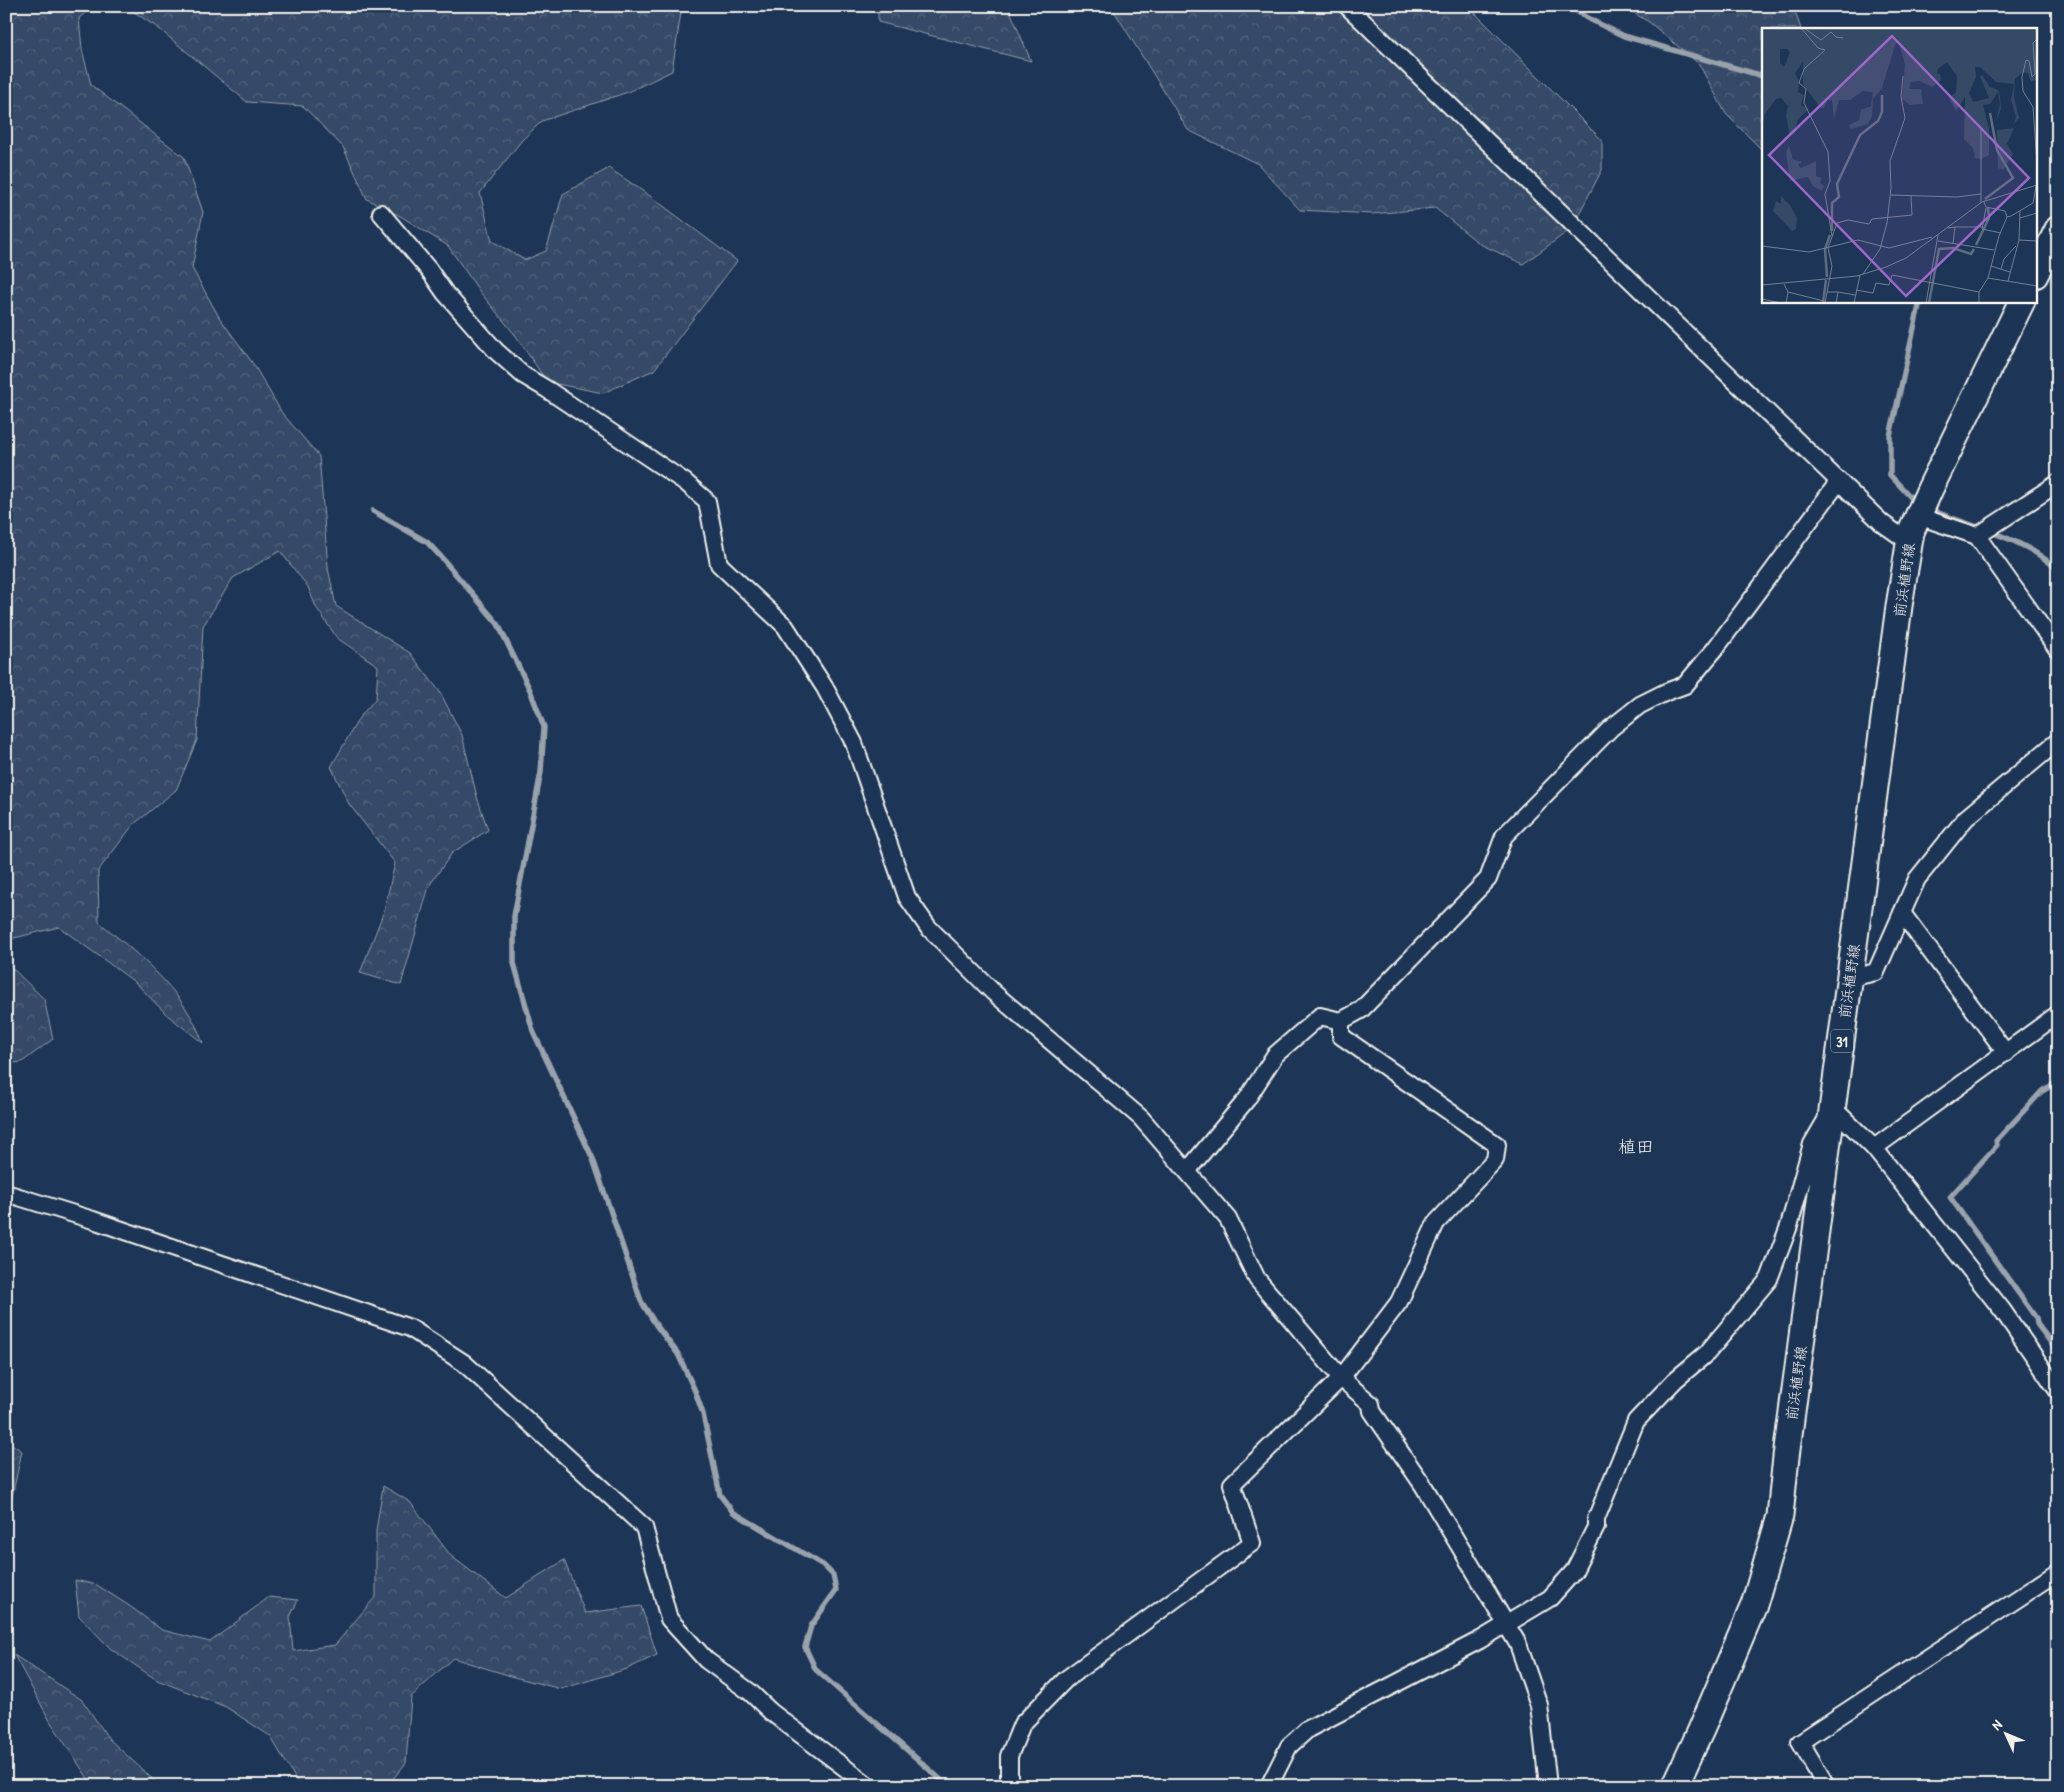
<svg xmlns="http://www.w3.org/2000/svg" width="2064" height="1792" font-family="'Patrick Hand','Klee One',sans-serif">
<style>
.forest{fill:url(#forest-crowns);stroke:#949ea8}
.lines{fill:none;stroke-linecap:round;stroke-linejoin:round}
.stream{stroke:#9aa2ab;stroke-width:5.5}
.minor-casing{stroke:#f4f1e8;stroke-width:20}
.primary-casing{stroke:#f4f1e8;stroke-width:29}
.minor{stroke:#1d3557;stroke-width:16}
.primary{stroke:#1d3557;stroke-width:25}
.labels{text-anchor:middle;dominant-baseline:central;stroke-width:4;stroke-linejoin:round;paint-order:stroke}
.shield{fill:#1d3557;stroke:#b4b9bc;stroke-width:1}
.shield-label{font-size:14px;font-weight:bold;fill:#f4f1e8}
.street-label{font-size:15px;fill:#f4f1e8;stroke:#1d3557}
.quarter-label{font-size:18px;fill:#f4f1e8;stroke:#1d3557}
.inset-river{fill:none;stroke:#5e6d82;stroke-width:2.5}
.inset-road{fill:none;stroke:#738091;stroke-width:1}
.view{fill:#9f67cb;fill-opacity:0.15;stroke:#9f67cb;stroke-width:2.5}
.inset-edge{fill:none;stroke:#f4f1e8;stroke-width:2.5}
</style>
<defs>
<pattern id="forest-crowns" width="20" height="18" patternUnits="userSpaceOnUse" patternTransform="scale(1.25)"><rect width="20" height="18" fill="#354a67"/><path d="M2 6a3 3 0 1 1 6 0M12 15a3 3 0 1 1 6 0" fill="none" stroke="#53657d"/></pattern>
</defs>
<rect width="100%" height="100%" fill="#1d3557"/>
<filter id="ink" filterUnits="userSpaceOnUse"><feTurbulence type="fractalNoise" baseFrequency=".02" numOctaves="2"/><feDisplacementMap in="SourceGraphic" scale="10" xChannelSelector="R" yChannelSelector="G"/><feConvolveMatrix kernelMatrix="1 2 1 2 8 2 1 2 1" color-interpolation-filters="sRGB"/></filter>
<g filter="url(#ink)">
<g class="forest">
<path d="M6,6H94L79,18L82,49L91,85L184,157L203,212L192,268L219,317L254,365L282,413L319,456L328,568L336,606L410,653L440,692L462,735L477,797L488,830L452,853L429,886L401,985L360,973L384,911L395,863L349,804L331,767L359,718L376,698L378,666L337,638L316,607L308,587L280,551L233,578L203,626L197,740L176,790L133,825L98,871L99,922C140,956 185,991 203,1043L166,1014L136,983L59,927L6,940Z"/>
<path d="M125,6H682L672,71L628,92L542,121L522,140L480,193L492,241L525,260L546,251L563,194L609,168L650,196L737,261L654,370L603,393L547,382L516,336L480,292L448,246L402,217L367,199L343,147L303,106L247,102L158,28Z"/>
<path d="M878,6H1008L1031,61L878,22Z"/>
<path d="M1111,6H1468L1602,140V170L1571,229L1523,264L1480,244L1435,208L1372,214L1300,210L1258,164L1188,130Z"/>
<path d="M1622,6H1793L1801,29H1763V151L1726,114L1699,64L1649,22Z"/>
<path d="M6,954L11,967L44,999L53,1039L22,1062L6,1064Z"/>
<path d="M6,1440L22,1451L10,1506L6,1504Z"/>
<path d="M383,1486L410,1502L451,1556L506,1598L564,1560L585,1613L641,1606L657,1655L627,1669L561,1689L514,1677L453,1658L411,1697L406,1763L387,1786H300L270,1736L226,1707L157,1680L111,1649L79,1616L75,1580L97,1585L131,1607L162,1630L210,1642L269,1597L298,1600L290,1617L293,1651L335,1645L376,1596V1531Z"/>
<path d="M14,1655L82,1700L109,1739L160,1786H93L50,1721Z"/>
</g>
<g class="lines">
<g class="stream">
<path d="M1569,6L1587,18L1624,36L1763,76"/>
<path d="M1916,503L1890,475V436L1920,301"/>
<path d="M1927,508C1971,528 2021,535 2058,570"/>
<path d="M373,511L427,542L442,558L498,624L530,690L544,727L541,772L514,916V963L533,1031L593,1159L641,1301L656,1325L678,1354L695,1391L703,1414L720,1495L733,1512L823,1565L833,1575L836,1590L811,1626L805,1647L816,1670L948,1786"/>
<path d="M2058,1082L2042,1091L1996,1141L1997,1145L1950,1197L2036,1318L2037,1324L2058,1352"/>
</g>
<g class="minor-casing">
<g id="minor">
<path d="M1347,6L1882,523L1909,542"/>
<path d="M381,213L429,270L445,293L496,351L523,375L548,390L685,482L707,501L719,564L785,626L825,688L854,743L907,897L928,927L994,993L1141,1118L1228,1219L1257,1279L1341,1378L1371,1404L1372,1411L1423,1485L1518,1644L1539,1705L1548,1786"/>
<path d="M1918,516L1977,536L2058,483"/>
<path d="M1977,536L2058,650"/>
<path d="M1902,913L1917,879L1966,818L2058,741"/>
<path d="M1850,978L1876,972L1902,913L2006,1053"/>
<path d="M1874,1148L2058,1014"/>
<path d="M1188,1170L1247,1099L1275,1055L1320,1016L1341,1021L1361,1010L1488,879L1504,836L1611,728L1640,705L1666,692L1685,685L1715,649L1839,481"/>
<path d="M6,1193L93,1220L410,1328L464,1363L644,1527L669,1619L706,1660L750,1692L771,1712L869,1786"/>
<path d="M1011,1786L1009,1782V1756L1022,1724L1066,1679L1252,1543L1232,1484L1341,1378L1399,1302L1436,1223L1495,1160L1497,1145L1341,1036V1021"/>
<path d="M1269,1786L1289,1746L1308,1729L1480,1640L1550,1598L1574,1571L1596,1527V1519L1636,1421L1675,1380L1707,1353L1769,1279L1789,1226L1812,1144L1833,1108L1874,1148L2003,1311L2058,1391"/>
<path d="M1826,1786L1800,1742L2058,1572"/>
</g>
</g>
<g class="primary-casing">
<g id="primary">
<path d="M2035,275L2058,229"/>
<path d="M1675,1786L1701,1730L1754,1605L1780,1516L1786,1457L1899,606L1911,532L1930,489L2022,301"/>
</g>
</g>
<use href="#minor" class="minor"/>
<use href="#primary" class="primary"/>
</g>
</g>
<g class="labels">
<rect class="shield" x="1831" y="1029.5" width="22" height="23" rx="4"/>
<g class="shield-label">
<text x="1842" y="1041">31</text>
</g>
<g class="street-label">
<text transform="translate(1904 580) rotate(-82)">前浜植野線</text>
<text transform="translate(1849 981) rotate(-82)">前浜植野線</text>
<text transform="translate(1796 1383) rotate(-82)">前浜植野線</text>
</g>
<g class="quarter-label">
<text x="1636" y="1146">植田</text>
</g>
</g>
<g transform="translate(1762 28)">
<rect width="275" height="275" fill="#1d3557"/>
<path d="M0,1H275V52L269,54L266,45L261,44L253,51L252,69L257,90L251,97L254,89L249,72L252,56L234,54L218,39H213L214,49L207,65L211,74L227,70L218,48L220,47L228,59L236,62L238,68L239,81L233,95L238,77L236,64L228,76L221,77L227,101V127L219,131L213,130L211,120L202,111L203,69L194,83L187,70L194,64L195,48L185,34L176,41L175,46H178L179,52L170,59L158,53L149,54L147,61H159L161,76L148,77L140,71L143,36L137,15H134L120,60L111,71L110,88L106,96L89,101L87,97L97,92L99,82L109,78L111,64L101,63L88,72H77L72,91L70,73L66,71L62,80H59L41,57V34L33,45L37,54L36,64L42,67L39,77L47,81L36,91L32,106L28,108L24,88L26,78L19,70L14,71L3,86L0,97ZM18,21H25L28,24L22,39L18,35ZM252,100L245,116L251,126L241,142L236,140L235,102ZM27,118L31,131L40,134L36,137L39,140L54,133V148L60,150L58,155L62,158L60,163L51,158L46,149L28,153L24,125ZM19,168L28,177L35,190L34,201L30,203L11,183L14,173L19,176Z" fill="#354a67" fill-rule="evenodd"/>
<path class="inset-river" d="M223,171L251,150L235,122L228,85M70,203V175L77,169L75,156L98,107L116,93L120,84V67M214,217L227,190L226,180M65,249L63,221L68,207M61,275L64,252M167,275L177,221L191,220L209,226L212,221"/>
<path class="inset-road" d="M39,0L56,20L63,22L42,41L37,55L44,61L42,75L66,124L68,153L63,166L70,208M42,0L59,12L69,4L74,9L81,10M275,11L271,15L273,46L270,49L267,33L264,32L260,49L261,63L271,79L275,136M219,99V175M129,167L195,169L219,166M222,174L224,179L243,183L245,189L249,188L271,175L275,153M224,180L220,201L239,205M258,190L275,185M193,199H221M186,200L193,199L191,215M257,212L275,213M176,213L232,222M0,218L47,224L96,212L127,220L170,209M229,238L248,244M239,241L242,231L254,218M101,246L118,221L125,195L129,160L128,133L143,90L139,69L141,48M226,250L237,208L245,189M246,253L257,212L258,183M22,256L26,264L24,275M0,257L95,248L124,239L144,230L220,174L275,157M94,262L111,265L114,255L127,257L130,247L217,264M26,264L62,273M65,264H76L74,275M76,264L93,267M0,271L19,275M63,275L70,238L66,220L75,195L86,192L107,196L110,191L150,187L149,168M92,275L98,247M164,275L176,207M217,275V264L226,250L275,258"/>
<path class="view" d="M130,8L267,150L144,268L7,127Z"/>
<rect width="275" height="275" class="inset-edge"/>
</g>
<rect width="2064" height="1792" fill="none" stroke="#1d3557" stroke-width="25"/>
<rect x="12" y="12" width="2039" height="1767" fill="none" stroke="#f4f1e8" stroke-width="2" filter="url(#ink)"/>
<g transform="translate(2006 1734) rotate(314)" stroke="#1d3557" stroke-width="4" paint-order="stroke">
<path d="M0-4L9 19L0 12L-9 19Z" fill="#f4f1e8"/>
<text y="-8" font-size="14" font-weight="bold" text-anchor="middle" fill="#f4f1e8">N</text>
</g>
</svg>
